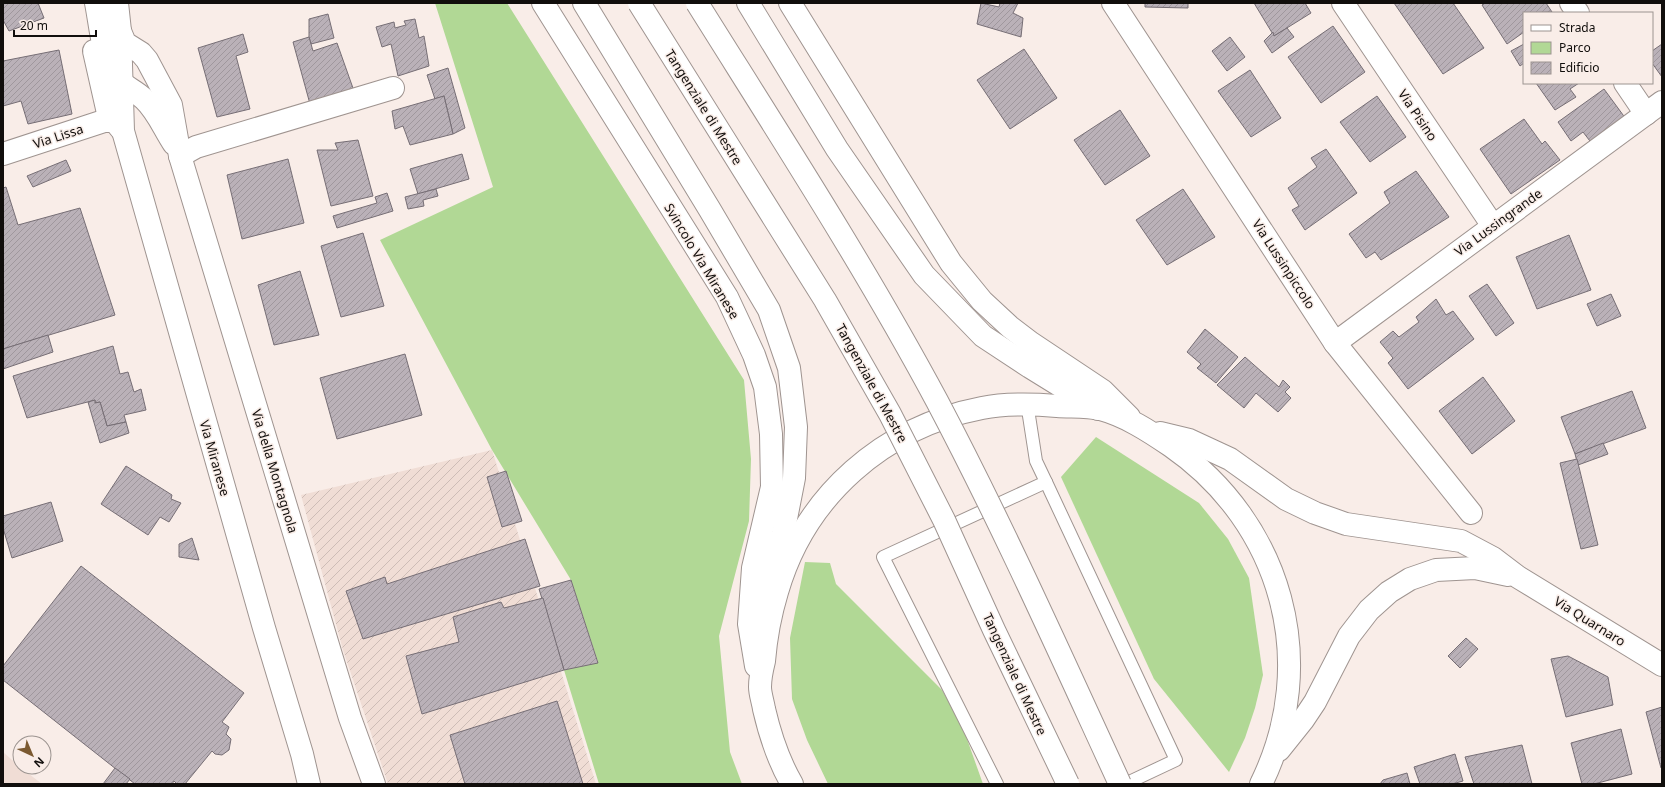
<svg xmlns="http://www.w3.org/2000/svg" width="1665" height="787" font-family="'Noto Sans',sans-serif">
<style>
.built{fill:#f0ddd5}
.industrial{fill:url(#industrial-furrows)}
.green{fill:#b1d895}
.building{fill:url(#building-hatch);stroke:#766e75}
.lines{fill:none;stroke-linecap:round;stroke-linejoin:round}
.lane-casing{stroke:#9f9490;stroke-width:14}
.street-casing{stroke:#9f9490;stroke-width:24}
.secondary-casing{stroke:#9f9490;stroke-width:24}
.highway-casing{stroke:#9f9490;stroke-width:24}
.lane{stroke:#fff;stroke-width:12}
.street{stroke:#fff;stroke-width:22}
.secondary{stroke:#fff;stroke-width:22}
.highway{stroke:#fff;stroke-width:22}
.highway-bridge-casing{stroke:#9f9490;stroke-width:24;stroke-linecap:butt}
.highway-bridge{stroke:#fff;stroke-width:22}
.labels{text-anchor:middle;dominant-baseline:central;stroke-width:3;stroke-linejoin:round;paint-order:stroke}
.street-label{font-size:13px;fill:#110e0c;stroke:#f9ede8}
</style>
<defs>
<pattern id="industrial-furrows" width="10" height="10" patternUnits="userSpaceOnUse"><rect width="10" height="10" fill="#f0ddd5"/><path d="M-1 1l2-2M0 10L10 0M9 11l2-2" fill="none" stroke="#cdbcb6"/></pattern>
<pattern id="building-hatch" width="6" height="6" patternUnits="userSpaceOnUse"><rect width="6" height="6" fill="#bab1b8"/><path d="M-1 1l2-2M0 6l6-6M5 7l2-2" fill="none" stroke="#9f979d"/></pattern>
</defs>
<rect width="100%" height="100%" fill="#f9ede8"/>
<path class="built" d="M3,752L20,767L42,784H3Z"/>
<path class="industrial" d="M492,450L596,784H388L343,650L301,495Z"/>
<g class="green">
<path d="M435,3H507L744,380L751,459L749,521L719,636L730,752L742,784H599L564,670L598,662L571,580L492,450L380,240L493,187Z"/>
<path d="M1096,437L1199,503L1228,539L1249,578L1263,675L1255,708L1245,738L1229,772L1154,679L1061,477Z"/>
<path d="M805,562L830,563L836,584L942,690L962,725L983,784H828L807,740L792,699L790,638Z"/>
</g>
<g class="building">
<path d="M3,3H38L44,18L9,31L3,20Z"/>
<path d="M981,3L999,7L1000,3H1018L1013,13L1023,18L1021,37L977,24Z"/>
<path d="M1145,3H1188V8L1145,7Z"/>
<path d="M1254,3H1305L1311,13L1274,36Z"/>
<path d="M1394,3H1453L1484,48L1443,74Z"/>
<path d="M1485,3H1546L1552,12L1524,13V32L1507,44L1482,5Z"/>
<path d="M328,14L334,38L311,44L309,37V19Z"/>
<path d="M415,19L419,38L424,36L429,66L398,76L391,44L382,47L376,27L394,22L395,28L406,25L404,21Z"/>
<path d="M1333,26L1365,72L1321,103L1288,57Z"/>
<path d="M1287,28L1294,37L1272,53L1264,41L1273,32L1274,36Z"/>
<path d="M243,34L248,52L236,56L250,109L217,117L198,48Z"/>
<path d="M309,37L313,51L337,43L354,91L310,104L293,42Z"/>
<path d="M1230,37L1245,57L1227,71L1212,51Z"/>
<path d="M1524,44V63L1520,66L1511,51Z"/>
<path d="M1662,44V77L1652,63V51Z"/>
<path d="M1024,49L1057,98L1010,129L977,80Z"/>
<path d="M59,50L72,114L28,124L21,101L3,106V61Z"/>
<path d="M448,68L465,128L453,134L444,96L435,99L427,75Z"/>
<path d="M1250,70L1281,118L1251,137L1218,91Z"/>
<path d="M1536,83H1579L1570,89L1576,97L1555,110Z"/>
<path d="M1604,89L1626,119L1593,145L1583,132L1571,141L1558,122Z"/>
<path d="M444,96L453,134L410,145L403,126L395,129L392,111Z"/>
<path d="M1377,96L1406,137L1370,162L1340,122Z"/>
<path d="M1120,110L1150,156L1105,185L1074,140Z"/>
<path d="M1524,119L1542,144L1545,141L1560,160L1511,194L1480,149Z"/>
<path d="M358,140L373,196L331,206L317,150H338L335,143Z"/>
<path d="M1326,149L1357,193L1305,230L1292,210L1299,206L1288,188L1317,167L1311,158Z"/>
<path d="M462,154L469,179L418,194L410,169Z"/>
<path d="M288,159L304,223L242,239L227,175Z"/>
<path d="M66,160L71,171L33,187L27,176Z"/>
<path d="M1416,171L1449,217L1381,260L1375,252L1366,258L1349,234L1390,203L1384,192Z"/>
<path d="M6,187L18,225L80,208L115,315L3,349V188Z"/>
<path d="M436,189L438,196L423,200L424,206L408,209L405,197Z"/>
<path d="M1183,189L1215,237L1167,265L1136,220Z"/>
<path d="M387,193L393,211L337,228L333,216L377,203L375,197Z"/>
<path d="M363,233L384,306L341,317L321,246Z"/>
<path d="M1569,235L1591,290L1537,309L1516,257Z"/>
<path d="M300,271L319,335L274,345L258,285Z"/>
<path d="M1487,284L1514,323L1496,336L1469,296Z"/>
<path d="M1611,294L1621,316L1597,326L1587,304Z"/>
<path d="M1436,299L1446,315L1453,311L1474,339L1408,389L1388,363L1393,358L1380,342L1393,331L1399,337L1419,322L1416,317Z"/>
<path d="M1205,329L1238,357L1216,383L1197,368L1201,364L1187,352Z"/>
<path d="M48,335L53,352L3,369V349Z"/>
<path d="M113,346L120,374L128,372L134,392L141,389L146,410L124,415L126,422L107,426L100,402L95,403V400L27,418L13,376Z"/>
<path d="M405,354L422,415L337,439L320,378Z"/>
<path d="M1245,357L1279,387L1283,380L1290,387L1285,392L1291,398L1278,412L1256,393L1244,408L1217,385Z"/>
<path d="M1483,377L1515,421L1472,454L1439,411Z"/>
<path d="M1632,391L1646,428L1575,454L1561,417Z"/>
<path d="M95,400V403L100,402L107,426L126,422L129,433L100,443L88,402Z"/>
<path d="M1603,443L1608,454L1578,465L1575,454Z"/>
<path d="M1577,459L1598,545L1581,549L1560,463Z"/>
<path d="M126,466L172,495L171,499L181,503L169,522L160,517L148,535L101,504Z"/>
<path d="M506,471L522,521L502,527L487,477Z"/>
<path d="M51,502L63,541L12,558L3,528V516Z"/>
<path d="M192,538L199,560L179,557V544Z"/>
<path d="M525,539L540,586L363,639L346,591L385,577L387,584Z"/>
<path d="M81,566L244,693L222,722L229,727L226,734L231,739L229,750L222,755L215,754L212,751L185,784H177L174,781L172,784H135L3,680V666Z"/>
<path d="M571,580L598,663L564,670L539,589Z"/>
<path d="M543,598L564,670L422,714L406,656L459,642L453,617L501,602L504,608Z"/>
<path d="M1466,638L1478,649L1460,668L1448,656Z"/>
<path d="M1568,656L1608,677L1613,705L1566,717L1551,659Z"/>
<path d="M557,701L583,784H465L450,735Z"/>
<path d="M1662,707V768H1661L1646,712Z"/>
<path d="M1621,729L1632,774L1594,784H1582L1571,743Z"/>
<path d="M1522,745L1532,784H1474L1465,757Z"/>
<path d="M1455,754L1463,781L1452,784H1420L1414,767Z"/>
<path d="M115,768L130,779L126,784H103Z"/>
<path d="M1407,773L1410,784H1380L1383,780Z"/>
</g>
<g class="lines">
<g class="lane-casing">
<g id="lane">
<path d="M1046,482L1176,760L1125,784"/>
<path d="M997,784L883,557L1046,482L1036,461L1027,403"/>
</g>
</g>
<g class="street-casing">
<g id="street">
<path d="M1113,3L1335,343L1471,513"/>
<path d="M1343,3L1493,226"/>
<path d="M1571,3L1578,13"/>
<path d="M1625,83L1646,114"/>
<path d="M3,154L104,121H114"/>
<path d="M180,156L196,147L393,88"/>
<path d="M1335,343L1662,102"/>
</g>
</g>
<g class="secondary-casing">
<g id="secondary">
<path d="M96,3C100,23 103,57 113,74C120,85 135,90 144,99C157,111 164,129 174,144"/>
<path d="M117,3L120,31L123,131L264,628L302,754L309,784"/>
<path d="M543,3L727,297L754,355L765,387L771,434L772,487L753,568L749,624L756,666"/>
<path d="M790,3L951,263L982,301L1010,327L1031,343L1103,391L1129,417"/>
<path d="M120,31L125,43L141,53L147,60L171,105L180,156L350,718L374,784"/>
<path d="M94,51L108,113L121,129"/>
<path d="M1160,433L1189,440L1230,459L1286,499L1315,513L1346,524L1461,541L1493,558L1518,577L1662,665"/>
<path d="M1279,750L1303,720L1315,702L1349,636L1369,610L1389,592L1410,579L1436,570L1475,568L1508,575"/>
<path d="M792,784C778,760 770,735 764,709C763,702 760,694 760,687C760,679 762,669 764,661C766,637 770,615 777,592C805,495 884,427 982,408C1007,403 1032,404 1057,406C1071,407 1087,406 1100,409C1126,416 1149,431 1171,446C1282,523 1321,662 1261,784"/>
</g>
</g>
<g class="highway-casing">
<g id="highway">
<path d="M584,3L710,210L769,310L789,368L796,427L794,478L783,534L774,561L770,614"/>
<path d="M748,3L837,149L924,275L983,336L1030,367L1098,409"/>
<path d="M1262,784V783"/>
</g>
</g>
<use href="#lane" class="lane"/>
<use href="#street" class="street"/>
<use href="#secondary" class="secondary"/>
<use href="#highway" class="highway"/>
<g class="highway-bridge-casing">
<g id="highway-bridge">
<path d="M639,3L825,300L890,414L944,520L994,630L1068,784"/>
<path d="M697,3C779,134 864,265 937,401C1003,526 1061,656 1120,784"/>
</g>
</g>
<use href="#highway-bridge" class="highway-bridge"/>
</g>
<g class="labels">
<g class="street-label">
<text transform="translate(704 107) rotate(58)">Tangenziale di Mestre</text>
<text transform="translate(1418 115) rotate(56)">Via Pisino</text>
<text transform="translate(58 136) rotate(-18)">Via Lissa</text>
<text transform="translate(1498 222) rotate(-36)">Via Lussingrande</text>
<text transform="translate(702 261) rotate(59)">Svincolo Via Miranese</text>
<text transform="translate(1284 264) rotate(57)">Via Lussinpiccolo</text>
<text transform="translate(872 383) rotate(61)">Tangenziale di Mestre</text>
<text transform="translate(215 458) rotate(74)">Via Miranese</text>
<text transform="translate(275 471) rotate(73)">Via della Montagnola</text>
<text transform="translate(1590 621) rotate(32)">Via Quarnaro</text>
<text transform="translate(1015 674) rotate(65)">Tangenziale di Mestre</text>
</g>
</g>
<rect width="1665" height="787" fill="none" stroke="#110e0c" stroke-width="8"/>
<rect x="1523" y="12" width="130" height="72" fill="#f9ede8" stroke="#9c9490"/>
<rect x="1531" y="25" width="20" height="6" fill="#ffffff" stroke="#9c9490"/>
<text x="1559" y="32" font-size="12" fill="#110e0c">Strada</text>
<rect x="1531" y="42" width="20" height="12" fill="#b1d895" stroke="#9c9490"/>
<text x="1559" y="52" font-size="12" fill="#110e0c">Parco</text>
<rect x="1531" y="62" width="20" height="12" fill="url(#building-hatch)" stroke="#9c9490"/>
<text x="1559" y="72" font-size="12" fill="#110e0c">Edificio</text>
<g transform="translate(32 755) rotate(136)"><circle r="19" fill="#f9ede8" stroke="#9c9490"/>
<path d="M0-3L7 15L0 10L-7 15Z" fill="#7b5930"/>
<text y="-6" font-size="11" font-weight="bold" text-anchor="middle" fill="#110e0c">N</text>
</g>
<path d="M14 30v6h82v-6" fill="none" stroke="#110e0c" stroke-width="2"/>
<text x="20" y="30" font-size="12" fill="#110e0c" stroke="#f9ede8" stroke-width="3" paint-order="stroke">20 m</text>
</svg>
